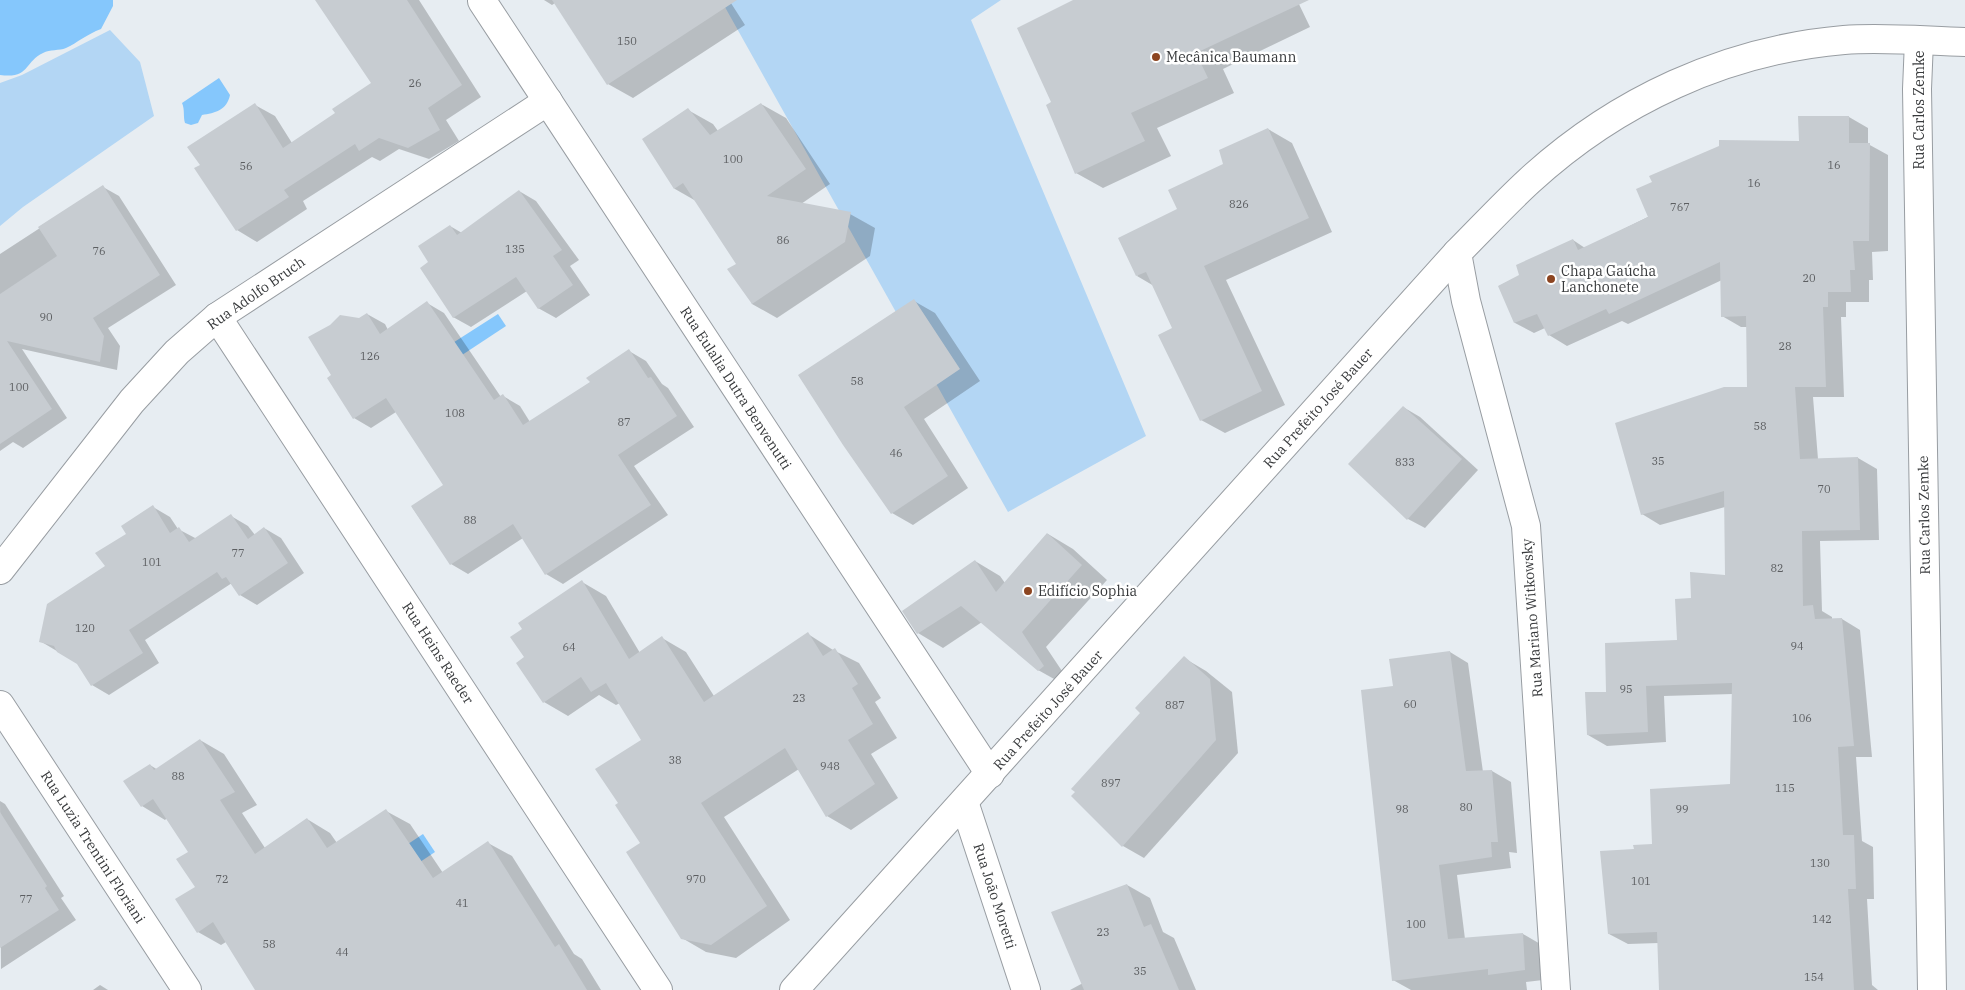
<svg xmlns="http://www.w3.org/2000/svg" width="1965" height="990" font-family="'IBM Plex Serif',serif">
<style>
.green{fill:#b3d6f4}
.water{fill:#85c7fc}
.shadow{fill:#0003}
.building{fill:#c7ccd1}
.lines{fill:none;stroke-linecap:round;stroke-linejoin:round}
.minor-casing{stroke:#989da2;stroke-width:30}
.tertiary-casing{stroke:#989da2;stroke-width:30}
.minor{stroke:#fff;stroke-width:28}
.tertiary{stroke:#fff;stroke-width:28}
.poi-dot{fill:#8c4521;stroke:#fff;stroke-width:2}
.labels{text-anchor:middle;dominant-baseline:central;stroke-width:5;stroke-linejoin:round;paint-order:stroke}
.number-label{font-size:11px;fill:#5c5e61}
.poi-label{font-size:14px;fill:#383a3c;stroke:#fff;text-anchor:start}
.street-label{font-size:14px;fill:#383a3c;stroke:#fff}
</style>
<rect width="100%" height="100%" fill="#e7edf2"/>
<g class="green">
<path d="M721,0H1001L971,20L1146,436L1008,512Z"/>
<path d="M110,30L140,62L154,116L23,207L0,226V83L22,75Z"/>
</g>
<g class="water">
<path d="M0,0H113V6L101,29C87,34 77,43 66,48C59,51 50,49 43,53C24,62 30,79 0,75Z"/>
<path d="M219,78L230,95C227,110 215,113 202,115L198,123L191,125L185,123C183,116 185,110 182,103Z"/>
<path d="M498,314L506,326L456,359L448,346Z"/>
<path d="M423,834L435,852L399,876L387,858Z"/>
</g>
<g class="shadow">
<path d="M329,0H419L481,97L446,120L459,141L429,159L399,149L380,161L372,157L303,201L307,209L257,242L237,230L201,165L255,105L275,116L292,143L337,113L373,83Z"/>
<path d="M544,0H729L745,25L633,98L608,84L555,3L552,5Z"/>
<path d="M1076,0H1297L1310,27L1223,69L1234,93L1157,128L1171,156L1103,188L1076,173L1053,103Z"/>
<path d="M761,104L786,118L830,184L801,204L850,214L875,228L870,256L777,318L752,304L737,264L696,201L675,189L644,140L688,110L713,124L718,131Z"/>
<path d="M1849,117L1868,128V144L1888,155V251L1872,252L1873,280H1869V302H1846V317H1841L1844,397H1813L1818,459L1858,458L1877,469L1879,540L1820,541L1822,611L1832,617V620L1842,619L1860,630L1872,757H1856L1862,841L1873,847L1874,899H1867L1872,985L1878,990H1660L1659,943L1628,944L1609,934L1635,850L1654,845L1731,785L1733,694L1664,696L1666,742L1607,746L1588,735L1608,693L1679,641L1692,600L1726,577L1725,507L1660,525L1642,514L1748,388L1747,327H1741L1722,316V280L1628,324L1622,321L1567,346L1549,335L1545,328L1534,333L1515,323L1499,286L1521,275L1573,240L1585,248L1800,142L1799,118Z"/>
<path d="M1268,129L1292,143L1332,232L1226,280L1285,405L1225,433L1201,420L1174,328L1154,286L1137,276L1179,210L1225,165Z"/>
<path d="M103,187L119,196L176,285L108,328L120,346L117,370L22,349L67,418L23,448L13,442L0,451V254Z"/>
<path d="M519,191L536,201L579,260L570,266L590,295L556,318L538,308L527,291L471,327L453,317L430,262L450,226L462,233Z"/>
<path d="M914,301L935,313L980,381L924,419L968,488L913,525L892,513Z"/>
<path d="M427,303L444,313L501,397L503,396L520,406L530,422L591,382L629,351L646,361L662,384L668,388L694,427L634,466L668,515L563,584L546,574L523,538L468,574L451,564L412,507L445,486L396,412L371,428L354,418L333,375L359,320L367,314L385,324L388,330Z"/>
<path d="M1403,407L1420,417L1478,470L1425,528L1408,519Z"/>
<path d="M153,507L170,517L178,529L197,539L231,516L248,526L255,535L264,528L281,538L304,573L257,605L240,595L232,583L145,640L159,663L109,695L92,685L77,663L40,641L106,567L127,534Z"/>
<path d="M1048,534L1073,549L1107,580L1046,647L1068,680L1063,684L1038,670L982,622L943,648L918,633L975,561L1000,576L1005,583Z"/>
<path d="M582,582L606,596L640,653L662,638L686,652L714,696L808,634L833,650L859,663L881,698L875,702L897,738L871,754L898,798L851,830L827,816L799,769L724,817L790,920L736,958L706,952L682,938L641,843L642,740L620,703L616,705L599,695L568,716L544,702L525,657Z"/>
<path d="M1450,652L1468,663L1483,772L1492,771L1511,782L1517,853L1509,852L1511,868L1457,875L1465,939L1523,934L1542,945L1543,980L1526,982L1527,990H1411L1393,980L1394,687Z"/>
<path d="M1184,658L1206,671L1232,692L1238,753L1144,858L1123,846L1142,713Z"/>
<path d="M200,740L224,754L257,805L242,813L265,848L307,819L330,833L337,843L386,811L410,824L443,873L488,843L512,856L574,954L582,959L601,990H257L226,942L221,945L198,932L197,887L190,852L167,818L165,820L142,806L150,765L158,770Z"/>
<path d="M0,801L5,804L64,896L61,898L76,920L1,969Z"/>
<path d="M1127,885L1150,898L1163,932L1174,938L1196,990H1070L1083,983Z"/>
<path d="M100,985L108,990H93Z"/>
</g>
<g class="building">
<path d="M315,0H407L462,85L428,108L440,130L408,148L379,138L359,151L355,144L284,190L289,197L236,231L194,168L200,165L187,147L255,103L283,148L335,113L332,109L371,83Z"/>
<path d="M552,0H737L607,85Z"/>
<path d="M1073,0H1309L1196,53L1208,78L1131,113L1145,141L1075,174L1046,105L1051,102L1017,28Z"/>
<path d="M761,103L806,169L767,196L851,212L845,242L752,304L727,269L736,264L683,183L674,189L642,139L688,108L710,135Z"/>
<path d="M1798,116H1849V143H1870L1869,241H1853L1855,270H1850L1851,292H1828V307H1823L1826,387H1795L1800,459L1858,457L1860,530L1802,531L1803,606L1813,605L1815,619L1842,618L1854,746L1838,747L1843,835H1854L1856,889H1848L1854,990H1659L1657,932L1608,934L1600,851L1634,849L1633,845L1652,844L1650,789L1730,784L1732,683L1646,686L1648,732L1587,735L1585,692H1606L1605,643L1677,640L1675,599L1691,598L1690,572L1725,575L1724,491L1641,515L1615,423L1724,387H1747L1746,316L1721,317L1720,262L1609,314L1606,309L1548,336L1537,314L1514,323L1498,286L1519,275L1516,265L1573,239L1578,250L1648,217L1636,189L1652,182L1649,176L1719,146V140L1799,141Z"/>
<path d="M1268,128L1309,218L1204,266L1262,391L1200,421L1158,335L1172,328L1146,272L1136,276L1118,238L1177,209L1168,190L1223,164L1219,150Z"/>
<path d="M103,185L160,275L93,318L104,336L100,362L7,341L52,409L0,444V294L57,256L38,227Z"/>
<path d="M519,190L562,250L553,256L573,285L538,309L516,277L453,318L420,268L428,262L418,246L450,225L457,235Z"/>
<path d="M914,299L960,369L904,407L948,476L891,514L843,445L798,375Z"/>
<path d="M427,301L494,400L503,394L523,425L590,382L586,378L629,349L648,378L651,377L677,416L618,455L651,505L545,575L513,524L450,565L411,506L443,485L386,398L353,419L327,378L331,375L308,337L330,325L340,315L359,318L367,313L380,334Z"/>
<path d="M1403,406L1462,459L1407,520L1348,464Z"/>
<path d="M153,505L170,533L179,527L189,542L231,514L248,539L264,527L288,563L239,596L226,577L222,579L217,572L129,630L143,653L91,686L77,664L57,652L54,646L39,642L47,604L105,566L95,553L126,534L121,526Z"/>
<path d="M1047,533L1082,565L1022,632L1044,666L1038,671L961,606L917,634L902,611L975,560L996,592Z"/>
<path d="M582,580L629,659L662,636L704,702L808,632L823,656L835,648L858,684L852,688L873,724L848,740L875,784L826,817L785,748L701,803L767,906L711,945L681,939L626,852L640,843L615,805L618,803L595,769L641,740L606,683L591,692L581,677L543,703L516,663L524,657L510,637L522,629L518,623Z"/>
<path d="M1450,651L1466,771L1492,770L1498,842H1491L1492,857L1439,865L1448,939L1523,933L1525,970L1488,975V969L1392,981L1361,690L1393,686L1389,659Z"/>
<path d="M1184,656L1210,679L1216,740L1122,847L1071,796L1075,792L1071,789L1140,713L1135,708Z"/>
<path d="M200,739L235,792L220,800L255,854L307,818L327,848L386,809L433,878L488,841L555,947L559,944L587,990H255L213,922L197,933L175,899L195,887L176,859L188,852L153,799L141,807L123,781L150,764L154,770Z"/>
<path d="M0,812L47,886L45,888L59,910L0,948Z"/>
<path d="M1127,884L1144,927L1151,924L1179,990H1084L1051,912Z"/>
</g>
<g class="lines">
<g class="minor-casing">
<g id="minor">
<path d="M482,1L990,774"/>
<path d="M1919,41L1917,89L1932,990"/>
<path d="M1457,253L1466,301L1526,526L1556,990"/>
<path d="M217,317L658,990"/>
<path d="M0,570L132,401L177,352L217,317L548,101"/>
<path d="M0,705L187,990"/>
<path d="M964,802L1026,990"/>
</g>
</g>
<g class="tertiary-casing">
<path id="tertiary" d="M794,990L1457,253C1481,229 1504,204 1529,181C1616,101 1726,50 1844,40C1883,37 1926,41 1965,42"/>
</g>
<use href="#minor" class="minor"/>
<use href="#tertiary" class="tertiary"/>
</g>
<g class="poi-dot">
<circle cx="1156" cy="57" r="5"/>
<circle cx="1551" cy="279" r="5"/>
<circle cx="1028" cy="591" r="5"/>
</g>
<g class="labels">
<g class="number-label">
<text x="627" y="41">150</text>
<text x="415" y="83">26</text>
<text x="733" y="159">100</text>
<text x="1834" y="165">16</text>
<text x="246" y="166">56</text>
<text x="1754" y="183">16</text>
<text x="1239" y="204">826</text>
<text x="1680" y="207">767</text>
<text x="783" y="240">86</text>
<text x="515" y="249">135</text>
<text x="99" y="251">76</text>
<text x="1809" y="278">20</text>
<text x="46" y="317">90</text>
<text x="1785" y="346">28</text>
<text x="370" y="356">126</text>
<text x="857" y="381">58</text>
<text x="19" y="387">100</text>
<text x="455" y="413">108</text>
<text x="624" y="422">87</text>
<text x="1760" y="426">58</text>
<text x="896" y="453">46</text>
<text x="1658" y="461">35</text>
<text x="1405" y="462">833</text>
<text x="1824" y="489">70</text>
<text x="470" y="520">88</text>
<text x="238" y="553">77</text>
<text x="152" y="562">101</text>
<text x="1777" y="568">82</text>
<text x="85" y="628">120</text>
<text x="1797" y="646">94</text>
<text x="569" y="647">64</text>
<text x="1626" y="689">95</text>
<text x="799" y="698">23</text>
<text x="1410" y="704">60</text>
<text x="1175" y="705">887</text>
<text x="1802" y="718">106</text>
<text x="675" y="760">38</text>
<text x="830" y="766">948</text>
<text x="178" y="776">88</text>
<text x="1111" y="783">897</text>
<text x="1785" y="788">115</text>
<text x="1466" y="807">80</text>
<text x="1402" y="809">98</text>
<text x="1682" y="809">99</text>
<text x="1820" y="863">130</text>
<text x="222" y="879">72</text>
<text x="696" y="879">970</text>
<text x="1641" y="881">101</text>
<text x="26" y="899">77</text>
<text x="462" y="903">41</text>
<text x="1822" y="919">142</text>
<text x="1416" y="924">100</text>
<text x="1103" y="932">23</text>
<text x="269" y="944">58</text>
<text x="342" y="952">44</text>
<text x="1140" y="971">35</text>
<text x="1814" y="977">154</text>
</g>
<g class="poi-label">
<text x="1166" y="57">Mecânica Baumann</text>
<text x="1561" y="271">Chapa Gaúcha<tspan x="1561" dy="16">Lanchonete</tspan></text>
<text x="1038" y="591">Edifício Sophia</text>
</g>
<g class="street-label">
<text transform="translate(1919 110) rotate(-90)">Rua Carlos Zemke</text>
<text transform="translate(256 293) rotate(-35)">Rua Adolfo Bruch</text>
<text transform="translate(736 388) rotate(57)">Rua Eulalia Dutra Benvenutti</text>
<text transform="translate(1318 408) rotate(-48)">Rua Prefeito José Bauer</text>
<text transform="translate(1924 515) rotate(-91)">Rua Carlos Zemke</text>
<text transform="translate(1532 618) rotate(-94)">Rua Mariano Witkowsky</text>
<text transform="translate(438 653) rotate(57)">Rua Heins Raeder</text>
<text transform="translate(1048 710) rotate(-48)">Rua Prefeito José Bauer</text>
<text transform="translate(93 847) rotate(57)">Rua Luzia Trentini Floriani</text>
<text transform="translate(995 896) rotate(72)">Rua João Moretti</text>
</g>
</g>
</svg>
